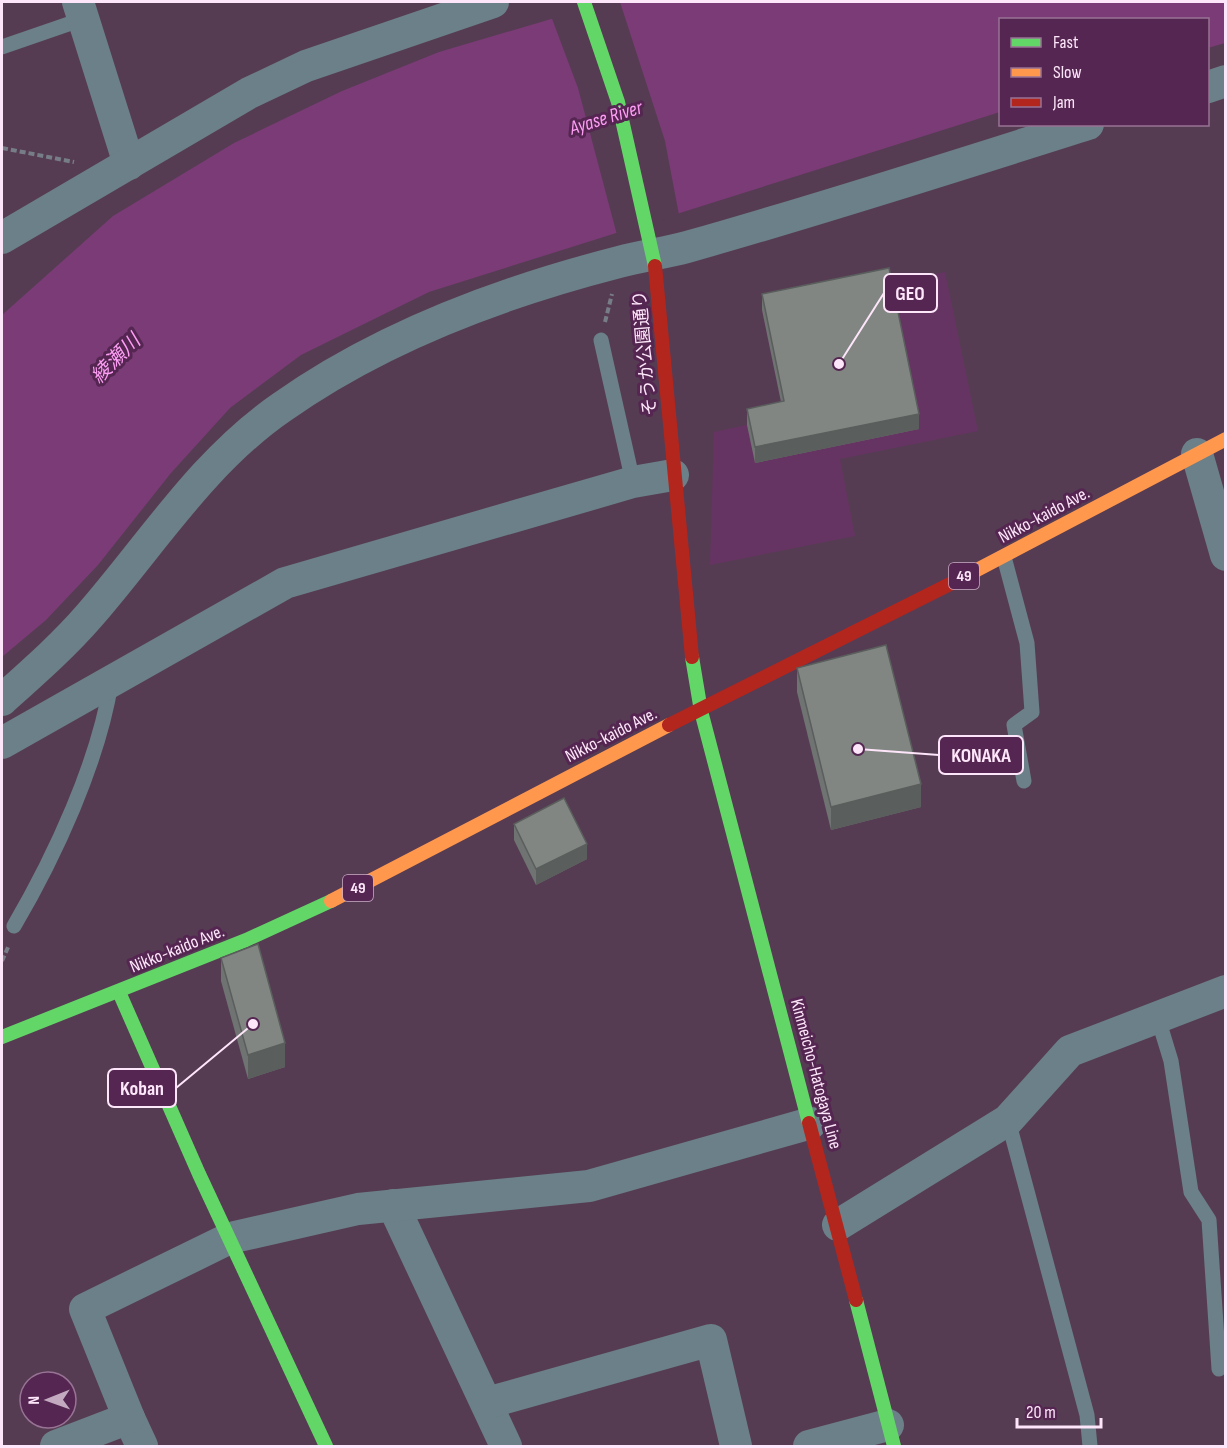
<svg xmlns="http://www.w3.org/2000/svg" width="1227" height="1448" font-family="'Sofia Sans Condensed','Noto Sans JP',sans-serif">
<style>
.built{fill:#663463}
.water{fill:#7a3b76}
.pier{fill:#563c53}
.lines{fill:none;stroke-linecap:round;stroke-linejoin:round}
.path{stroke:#777d87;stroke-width:4;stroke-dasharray:6 3;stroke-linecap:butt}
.lane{stroke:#6b8088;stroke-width:15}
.street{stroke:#6b8088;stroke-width:32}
.fast{stroke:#63d668;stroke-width:14}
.slow{stroke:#ff974d;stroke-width:14}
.jam{stroke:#b3261e;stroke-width:14}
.wall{fill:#6f7371}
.shaded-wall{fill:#5a5e5c}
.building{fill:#818683;stroke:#5a5e5c;stroke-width:1.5}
.labels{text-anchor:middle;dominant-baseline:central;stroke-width:6;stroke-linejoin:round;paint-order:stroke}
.shield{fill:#542651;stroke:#cbacc7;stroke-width:1.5}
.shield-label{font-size:16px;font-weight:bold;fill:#fee6fa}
.street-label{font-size:18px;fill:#fee6fa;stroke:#542651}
.water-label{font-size:20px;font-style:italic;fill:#fd9ef4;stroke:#542651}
.leader{fill:none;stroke:#fee6fa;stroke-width:2}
.callout-dot{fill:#fee6fa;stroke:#542651;stroke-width:2}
.callout{fill:#542651;stroke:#fee6fa;stroke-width:2}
.callout-label{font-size:20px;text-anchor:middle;font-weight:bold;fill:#fee6fa}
</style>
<rect width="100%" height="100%" fill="#563c53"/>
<path class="built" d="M945,272L978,431L840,459L855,536L710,565L714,432L784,417L762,310Z"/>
<path class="water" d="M609,2H1225V43L1208,48V20H1000V112L429,292L301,355L230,408L171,473L98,565L46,620L2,657V315L113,216L234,143L342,91L439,52Z"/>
<path class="pier" d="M598,2H620L665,141L679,215L617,235L578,88L551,16Z"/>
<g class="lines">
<g class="path">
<path d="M2,148L74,162"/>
<path d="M605,322L612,294"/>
<path d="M2,961L9,945"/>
</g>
<g class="lane">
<path d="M2,47L83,19"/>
<path d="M601,340L633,482"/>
<path d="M1004,557L1027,643L1032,712L1014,725L1024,781"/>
<path d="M14,926C55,856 98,763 111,683"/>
<path d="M1157,1015L1171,1061L1191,1192L1209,1220L1219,1369"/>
<path d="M1008,1120L1087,1415L1090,1446"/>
</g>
<g class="street">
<path d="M78,2L129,164"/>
<path d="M1208,87L1226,81"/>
<path d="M2,238L249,93L306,66L493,2"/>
<path d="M1197,454L1226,555"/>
<path d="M2,700C32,673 62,647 89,616C151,545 203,461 282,407C381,337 502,292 619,262C641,256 665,253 687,247C822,209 955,166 1088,124"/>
<path d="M2,743L285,583L633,482L673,475"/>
<path d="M393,1205L506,1446"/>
<path d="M838,1225L1008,1120L1070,1051L1226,991"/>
<path d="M487,1403L711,1340L736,1446"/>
<path d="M129,1418L142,1446"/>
<path d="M56,1446L129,1418L85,1309L230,1238L358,1209L589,1186L811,1123"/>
<path d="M809,1446L888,1425"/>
</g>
<g class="fast">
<path d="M584,2L618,102L655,266"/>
<path d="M692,657L701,711L809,1123"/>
<path d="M119,992L199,1174L326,1446"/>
<path d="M2,1037L246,940L331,901"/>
<path d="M856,1300L894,1446"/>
</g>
<g class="slow">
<path d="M954,582L1226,439"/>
<path d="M331,901L669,725"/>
</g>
<g class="jam">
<path d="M655,266L692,657"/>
<path d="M669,725L954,582"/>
<path d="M809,1123L856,1300"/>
</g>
</g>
<g class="wall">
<path d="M762,294L919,429L755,463L747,425V409L781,402L762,310Z"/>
<path d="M797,668L921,807L831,830L797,692Z"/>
<path d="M514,824L587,859L536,885L514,840Z"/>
<path d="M221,958L285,1067L248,1079L221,981Z"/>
</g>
<g class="shaded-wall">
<path d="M919,414V429L755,463V447Z"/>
<path d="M921,784V807L831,830V807Z"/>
<path d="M587,844V859L536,885V869Z"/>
<path d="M285,1043V1067L248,1079V1055Z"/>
</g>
<g class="building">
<path d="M889,268L919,414L755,447L747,409L784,401L762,294Z"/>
<path d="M886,645L921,784L831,807L797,668Z"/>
<path d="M564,798L587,844L536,869L514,824Z"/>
<path d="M258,944L285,1043L248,1055L221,958Z"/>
</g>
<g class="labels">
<g class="shield">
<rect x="949" y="563" width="30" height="26" rx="4.5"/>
<rect x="343" y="875" width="30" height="26" rx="4.5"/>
</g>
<g class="shield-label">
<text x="964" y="576">49</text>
<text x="358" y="888">49</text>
</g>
<g class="street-label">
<text transform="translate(645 353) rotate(-95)">そうか公園通り</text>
<text transform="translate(1044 515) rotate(-28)">Nikko-kaido Ave.</text>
<text transform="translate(611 735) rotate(-27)">Nikko-kaido Ave.</text>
<text transform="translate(177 949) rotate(-22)">Nikko-kaido Ave.</text>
<text transform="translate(816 1074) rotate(75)">Kinmeicho-Hatogaya Line</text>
</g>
<g class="water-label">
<text transform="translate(606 118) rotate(-17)">Ayase River</text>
<text transform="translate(116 359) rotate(-45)">綾瀬川</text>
</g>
</g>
<path class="leader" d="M839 364L884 293M858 749L939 755M253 1024L176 1088"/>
<g class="callout-dot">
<circle cx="839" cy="364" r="6"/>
<circle cx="858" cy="749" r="6"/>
<circle cx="253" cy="1024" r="6"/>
</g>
<g class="callout">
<rect x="884" y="274" width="53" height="38" rx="6"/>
<rect x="939" y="736" width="84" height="38" rx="6"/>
<rect x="108" y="1069" width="68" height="38" rx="6"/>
</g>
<g class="callout-label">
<text x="910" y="300">GEO</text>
<text x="981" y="762">KONAKA</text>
<text x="142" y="1095">Koban</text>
</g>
<rect width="1227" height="1448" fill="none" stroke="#fee6fa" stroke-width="6"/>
<rect x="999" y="18" width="210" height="108" fill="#542651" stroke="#987395" stroke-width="1.5"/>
<rect x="1011" y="38" width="30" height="9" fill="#63d668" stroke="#987395" stroke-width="1.5"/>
<text x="1053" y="48" font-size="18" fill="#fee6fa">Fast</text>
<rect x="1011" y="68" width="30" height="9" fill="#ff974d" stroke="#987395" stroke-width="1.5"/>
<text x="1053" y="78" font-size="18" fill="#fee6fa">Slow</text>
<rect x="1011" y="98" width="30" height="9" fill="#b3261e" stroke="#987395" stroke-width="1.5"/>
<text x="1053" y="108" font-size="18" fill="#fee6fa">Jam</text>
<g transform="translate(48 1400) rotate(269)"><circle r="28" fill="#542651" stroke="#987395" stroke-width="1.5"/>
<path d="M0-4.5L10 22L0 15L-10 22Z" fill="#c3aac0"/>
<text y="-9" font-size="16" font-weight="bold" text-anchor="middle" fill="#fee6fa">N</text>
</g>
<path d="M1017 1418v9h84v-9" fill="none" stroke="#fee6fa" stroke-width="3"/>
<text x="1026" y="1418" font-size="18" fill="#fee6fa" stroke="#542651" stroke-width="4.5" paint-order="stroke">20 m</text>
</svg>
